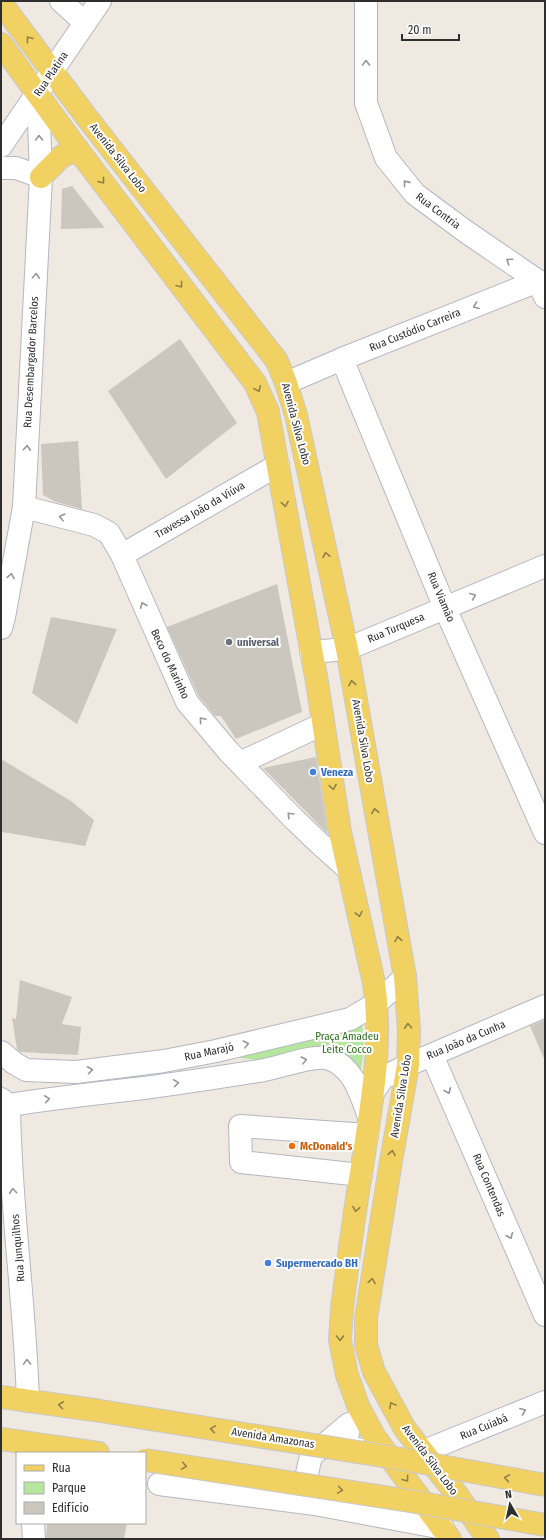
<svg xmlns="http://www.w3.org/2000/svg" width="546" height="1540" font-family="'Fira Sans Condensed',sans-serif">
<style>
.green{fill:#b6e59e}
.building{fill:#cbc7bf}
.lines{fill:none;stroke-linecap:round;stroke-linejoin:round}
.minor-casing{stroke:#b4b7c1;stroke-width:24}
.major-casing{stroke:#c9c9c9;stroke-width:24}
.minor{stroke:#fff;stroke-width:22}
.major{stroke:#f2d163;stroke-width:22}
.major-bridge-casing{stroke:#c9c9c9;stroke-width:24;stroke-linecap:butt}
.major-bridge{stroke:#f2d163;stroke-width:22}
.oneway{stroke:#908048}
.oneway2{stroke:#969696}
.worship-dot{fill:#6b7280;stroke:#fff;stroke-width:1.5}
.shop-dot{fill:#3f7fe0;stroke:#fff;stroke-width:1.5}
.food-dot{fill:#e8710a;stroke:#fff;stroke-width:1.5}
.labels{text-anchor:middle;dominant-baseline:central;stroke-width:4;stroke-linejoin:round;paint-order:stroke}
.street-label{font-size:11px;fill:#2e2e2e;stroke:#fff}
.worship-label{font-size:11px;font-weight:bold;fill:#5b616d;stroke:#fff;text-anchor:start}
.shop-label{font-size:11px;font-weight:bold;fill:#366cbe;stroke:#fff;text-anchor:start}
.park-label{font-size:11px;fill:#2c6e1b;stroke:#fff}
.food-label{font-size:11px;font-weight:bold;fill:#c56008;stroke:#fff;text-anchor:start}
</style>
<rect width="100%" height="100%" fill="#efe9e1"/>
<path class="green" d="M362,1022L364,1050L360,1074L349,1061L257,1060L234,1057Z"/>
<g class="building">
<path d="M72,186L105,228L61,229L62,189Z"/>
<path d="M180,339L237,423L166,479L108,391Z"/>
<path d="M78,441L82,509L56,502L43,495L41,444Z"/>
<path d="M277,584L302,712L236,739L221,716H215L198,695L167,627Z"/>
<path d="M51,617L117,629L77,724L32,693Z"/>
<path d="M316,757L328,834L263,768Z"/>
<path d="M1,759L71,801L94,820L85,846L2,832Z"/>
<path d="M20,980L72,997L62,1024L81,1027L78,1055L20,1052L17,1049L12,1018L16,1019Z"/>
<path d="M545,1020V1061L530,1026Z"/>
<path d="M47,1523H127L124,1539H46Z"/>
</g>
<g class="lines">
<g class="minor-casing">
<g id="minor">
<path d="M61,1L85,23"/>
<path d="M366,1V103L386,158L415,194L465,231L538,281L545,297"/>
<path d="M1,146L100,1"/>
<path d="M1,168H16L41,177"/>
<path d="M342,359L445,608L545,833"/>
<path d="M286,383L342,359L538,281L545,283"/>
<path d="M24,507L94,525L109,533L122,555L187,702L229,752L293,818L318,842L348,869"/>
<path d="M122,555L278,465"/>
<path d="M1,628L4,617L24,507L41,177L38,93"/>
<path d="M311,652L347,649L545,566"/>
<path d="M240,763L323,724"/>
<path d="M1,1052L14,1063L26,1070L76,1072L164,1061L216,1051L350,1019L377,1003L405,977"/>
<path d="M432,1055L545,1315"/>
<path d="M372,1094L383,1078L408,1065L545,1006"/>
<path d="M1,1099L9,1105C10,1204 25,1302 28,1401"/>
<path d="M9,1105C54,1098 99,1093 144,1088C183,1083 221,1077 259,1071C276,1069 315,1053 330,1059C354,1068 361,1095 369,1117"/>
<path d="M361,1175L241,1162L240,1126L367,1135"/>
<path d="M422,1452L545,1402"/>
<path d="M159,1484L315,1504L443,1528"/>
<path d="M314,1502L306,1478L311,1456L349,1424L346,1447L368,1451"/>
<path d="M33,1523L34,1539"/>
</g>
</g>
<g class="major-casing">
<g id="major">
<path d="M1,3L88,119L277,361L286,383L296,415L347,649L405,977L409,1031L408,1065L391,1161L366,1318V1345L374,1372L405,1429L458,1496L488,1539"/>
<path d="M1,44L78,150L255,383L268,412L317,682L340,832L374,983C383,1044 371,1107 362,1167C354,1214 348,1261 342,1308L340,1340L347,1375L359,1408L374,1436L450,1539"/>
<path d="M41,177L62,156L78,150"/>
<path d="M1,1397L94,1410"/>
<path d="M1,1439L98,1453"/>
</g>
</g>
<use href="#minor" class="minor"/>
<use href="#major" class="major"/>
<g class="major-bridge-casing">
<g id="major-bridge">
<path d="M94,1410L408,1460L545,1485"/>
<path d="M145,1460L410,1501L545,1525"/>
</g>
</g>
<use href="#major-bridge" class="major-bridge"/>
</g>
<defs><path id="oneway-chevron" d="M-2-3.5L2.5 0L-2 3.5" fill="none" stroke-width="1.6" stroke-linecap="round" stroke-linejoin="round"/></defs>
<g class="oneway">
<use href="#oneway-chevron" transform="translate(29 39) rotate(-127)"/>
<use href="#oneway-chevron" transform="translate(102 181) rotate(53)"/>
<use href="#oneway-chevron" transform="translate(180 285) rotate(53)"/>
<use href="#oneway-chevron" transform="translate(258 389) rotate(65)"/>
<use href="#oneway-chevron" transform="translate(285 504) rotate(80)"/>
<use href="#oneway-chevron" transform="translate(326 555) rotate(-102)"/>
<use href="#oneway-chevron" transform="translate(352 683) rotate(-100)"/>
<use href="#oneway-chevron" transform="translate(333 787) rotate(81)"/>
<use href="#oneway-chevron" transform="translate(375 811) rotate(-100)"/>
<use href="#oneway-chevron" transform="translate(359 914) rotate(77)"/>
<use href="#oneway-chevron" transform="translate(398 939) rotate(-100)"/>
<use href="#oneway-chevron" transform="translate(408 1026) rotate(-93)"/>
<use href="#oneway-chevron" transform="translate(392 1153) rotate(-79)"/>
<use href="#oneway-chevron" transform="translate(356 1209) rotate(99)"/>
<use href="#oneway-chevron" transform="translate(372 1281) rotate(-81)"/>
<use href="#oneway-chevron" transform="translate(340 1338) rotate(89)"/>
<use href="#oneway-chevron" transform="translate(61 1405) rotate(-173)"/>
<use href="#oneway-chevron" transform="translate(392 1405) rotate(-118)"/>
<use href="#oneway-chevron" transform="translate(213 1429) rotate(-171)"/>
<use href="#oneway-chevron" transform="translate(184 1466) rotate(9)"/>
<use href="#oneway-chevron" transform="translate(507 1478) rotate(-170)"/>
<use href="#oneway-chevron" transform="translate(406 1479) rotate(53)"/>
<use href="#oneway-chevron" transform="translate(340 1490) rotate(9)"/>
</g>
<g class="oneway2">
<use href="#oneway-chevron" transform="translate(366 63) rotate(-90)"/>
<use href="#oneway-chevron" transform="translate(39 138) rotate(-92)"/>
<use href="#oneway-chevron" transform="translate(406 183) rotate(-129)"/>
<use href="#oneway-chevron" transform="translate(509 261) rotate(-146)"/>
<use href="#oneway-chevron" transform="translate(36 276) rotate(-87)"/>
<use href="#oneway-chevron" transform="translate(476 306) rotate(158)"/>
<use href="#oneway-chevron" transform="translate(27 448) rotate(-87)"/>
<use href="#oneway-chevron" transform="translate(62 517) rotate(-166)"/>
<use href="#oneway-chevron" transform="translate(11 576) rotate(-80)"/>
<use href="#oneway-chevron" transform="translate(473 596) rotate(-23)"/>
<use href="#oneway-chevron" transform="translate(143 605) rotate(-113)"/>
<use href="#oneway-chevron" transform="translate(202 720) rotate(-130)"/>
<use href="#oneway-chevron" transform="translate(290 815) rotate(-134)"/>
<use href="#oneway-chevron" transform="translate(246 1044) rotate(-14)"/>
<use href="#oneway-chevron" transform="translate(304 1060) rotate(-14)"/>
<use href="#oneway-chevron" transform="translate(90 1070) rotate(-7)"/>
<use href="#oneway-chevron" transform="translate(176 1083) rotate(-8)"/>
<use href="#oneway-chevron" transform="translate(448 1091) rotate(67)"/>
<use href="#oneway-chevron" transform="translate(47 1099) rotate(-8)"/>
<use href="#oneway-chevron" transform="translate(13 1191) rotate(-95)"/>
<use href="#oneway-chevron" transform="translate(510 1236) rotate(67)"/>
<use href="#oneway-chevron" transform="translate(27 1362) rotate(-92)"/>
<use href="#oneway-chevron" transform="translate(523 1411) rotate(-22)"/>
</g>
<circle class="worship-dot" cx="229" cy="642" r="4"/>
<g class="shop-dot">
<circle cx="313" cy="772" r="4"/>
<circle cx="268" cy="1263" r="4"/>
</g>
<circle class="food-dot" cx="292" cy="1146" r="4"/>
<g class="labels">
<g class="street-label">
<text transform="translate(51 74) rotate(-56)">Rua Platina</text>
<text transform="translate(118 158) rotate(52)">Avenida Silva Lobo</text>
<text transform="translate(438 211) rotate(37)">Rua Contria</text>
<text transform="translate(415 330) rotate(-22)">Rua Custódio Carreira</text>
<text transform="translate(31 362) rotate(-87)">Rua Desembargador Barcelos</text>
<text transform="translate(296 424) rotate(75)">Avenida Silva Lobo</text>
<text transform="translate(200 510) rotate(-30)">Travessa João da Viúva</text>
<text transform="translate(441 597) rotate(67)">Rua Viamão</text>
<text transform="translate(396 628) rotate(-23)">Rua Turquesa</text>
<text transform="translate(170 664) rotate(65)">Beco do Marinho</text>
<text transform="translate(363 741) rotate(80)">Avenida Silva Lobo</text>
<text transform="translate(466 1040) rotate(-23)">Rua João da Cunha</text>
<text transform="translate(209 1052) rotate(-12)">Rua Marajó</text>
<text transform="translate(401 1096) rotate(-81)">Avenida Silva Lobo</text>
<text transform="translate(489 1185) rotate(67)">Rua Contendas</text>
<text transform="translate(18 1248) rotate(-95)">Rua Junquilhos</text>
<text transform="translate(484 1427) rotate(-22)">Rua Cuiabá</text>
<text transform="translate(273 1438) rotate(9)">Avenida Amazonas</text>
<text transform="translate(430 1460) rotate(53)">Avenida Silva Lobo</text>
</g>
<g class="worship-label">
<text x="237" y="642">universal</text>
</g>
<g class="shop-label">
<text x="321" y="772">Veneza</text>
<text x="276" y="1263">Supermercado BH</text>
</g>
<g class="park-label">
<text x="347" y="1036">Praça Amadeu<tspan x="347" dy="13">Leite Cocco</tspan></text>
</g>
<g class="food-label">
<text x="300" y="1146">McDonald's</text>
</g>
</g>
<rect width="546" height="1540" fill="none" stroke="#2e2e2e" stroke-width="4"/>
<rect x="16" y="1452" width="130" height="72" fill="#ffffff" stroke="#ababab"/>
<rect x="24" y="1465" width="20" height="6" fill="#f2d163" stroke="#ababab"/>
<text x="52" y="1472" font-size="12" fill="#2e2e2e">Rua</text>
<rect x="24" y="1482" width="20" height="12" fill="#b6e59e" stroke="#ababab"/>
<text x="52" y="1492" font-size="12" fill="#2e2e2e">Parque</text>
<rect x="24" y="1502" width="20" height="12" fill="#cbc7bf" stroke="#ababab"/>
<text x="52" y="1512" font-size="12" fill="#2e2e2e">Edifício</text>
<g transform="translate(510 1504) rotate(351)" stroke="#ffffff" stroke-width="3" paint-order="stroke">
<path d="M0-3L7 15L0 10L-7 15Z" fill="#2e2e2e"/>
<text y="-6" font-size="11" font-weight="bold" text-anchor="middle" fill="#2e2e2e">N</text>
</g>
<path d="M402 34v6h57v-6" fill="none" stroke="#2e2e2e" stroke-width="2"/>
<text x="408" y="34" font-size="12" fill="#2e2e2e" stroke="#ffffff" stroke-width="3" paint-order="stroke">20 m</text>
</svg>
